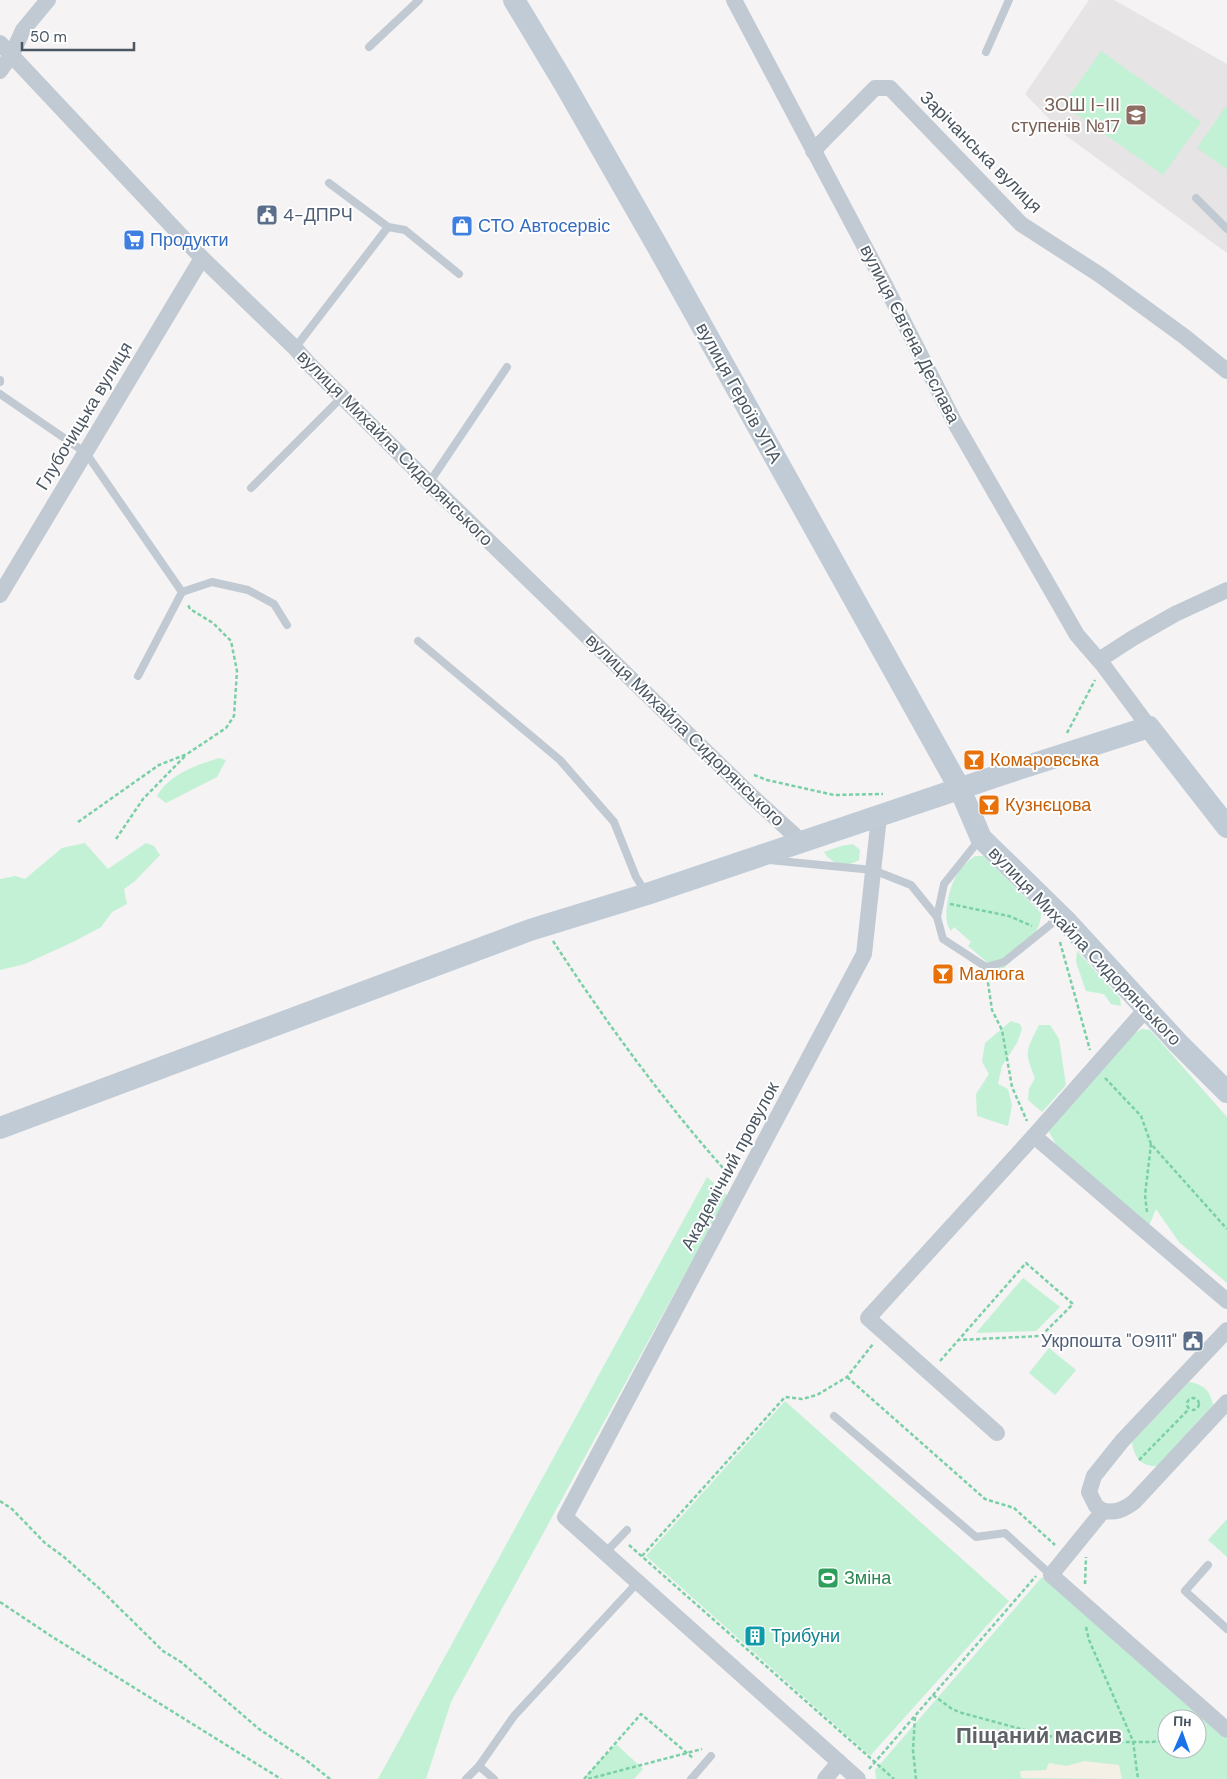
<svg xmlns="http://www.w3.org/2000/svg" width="1227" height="1779" font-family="'DM Sans',sans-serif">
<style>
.education{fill:#e6e4e5}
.green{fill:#c3f1d5;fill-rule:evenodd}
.sand{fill:#f5f0e5}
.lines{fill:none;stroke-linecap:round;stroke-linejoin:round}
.path{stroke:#7ad0a6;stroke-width:2.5;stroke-dasharray:4 2.5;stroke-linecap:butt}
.lane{stroke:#c1cad2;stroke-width:8}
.street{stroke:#c1cad2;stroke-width:16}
.secondary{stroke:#c1cbd6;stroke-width:22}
.labels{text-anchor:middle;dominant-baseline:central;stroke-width:4;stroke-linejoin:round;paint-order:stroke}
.education-label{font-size:18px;fill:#785e54;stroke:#fff;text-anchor:end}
.street-label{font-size:18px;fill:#4a5661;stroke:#fff}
.service-label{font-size:18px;fill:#4e5e75;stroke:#fff;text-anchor:start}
.shop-label{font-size:18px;fill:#366cbe;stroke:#fff;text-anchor:start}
.food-label{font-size:18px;fill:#c56008;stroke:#fff;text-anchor:start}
.leisure-label{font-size:18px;fill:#27864d;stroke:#fff;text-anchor:start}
.culture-label{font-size:18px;fill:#0d838f;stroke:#fff;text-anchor:start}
.district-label{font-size:22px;font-weight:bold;fill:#5f6368;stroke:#fff}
</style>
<rect width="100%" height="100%" fill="#f5f3f3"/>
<path class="education" d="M1089,0H1114L1227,64V253L1065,135L1025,94Z"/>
<g class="green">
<path d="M1101,51L1201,122L1163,175L1063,105Z"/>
<path d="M1226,106L1227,107V169L1197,148Z"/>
<path d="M219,758L226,760L217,777L166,803L157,796C171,773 195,766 219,758Z"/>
<path d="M85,843L108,869L146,843L154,846L160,855L135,881L124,889L127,904L112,912L101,927L75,941L25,964L0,970V879L15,876L25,879L62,848Z"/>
<path d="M853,844L860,850L859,860C846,868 832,865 824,852L841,846Z"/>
<path d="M975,856H984L1041,913C1041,936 1018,953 1003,969H995L968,946L971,942L954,927L951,931C941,919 949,889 956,876C960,868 968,861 975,856Z"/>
<path d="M1077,951L1120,998L1121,1006L1111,1004L1104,994L1086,991L1076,962Z"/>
<path d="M1011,1021L1020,1024L1022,1029L1017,1043L1002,1066L998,1084L1008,1089L1012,1105L1008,1126L977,1116L976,1094L989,1074L982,1062L985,1043Z"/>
<path d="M1039,1025H1050L1059,1039L1066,1085L1042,1112L1028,1100L1029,1089L1035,1078C1024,1051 1026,1051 1039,1025Z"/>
<path d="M1142,1029L1150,1030L1227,1117V1283L1179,1242L1156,1209L1149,1226L1060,1151L1049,1132L1051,1124L1134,1034Z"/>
<path d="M707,1177L729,1197L722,1206L451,1702L426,1779H378Z"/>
<path d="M1023,1278L1060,1307L1036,1331L976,1333Z"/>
<path d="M1049,1348L1076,1370L1055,1395L1029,1373Z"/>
<path d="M1189,1382C1204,1384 1210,1391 1213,1405L1157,1466C1141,1467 1134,1457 1132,1442Z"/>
<path d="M785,1401L1009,1601L870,1756L646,1556Z"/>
<path d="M1227,1519V1557L1208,1540Z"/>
<path d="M1042,1577L1227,1739V1779H876L875,1770ZM1167,1719H1197V1749H1167Z"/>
<path d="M616,1744L643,1769L634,1779H589L586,1776Z"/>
</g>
<path class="sand" d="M1084,1761L1119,1765L1122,1779L1021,1778L1020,1771L1046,1770L1049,1763L1067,1766Z"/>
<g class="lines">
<g class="path">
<path d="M1067,733L1095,680"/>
<path d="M754,775L767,780L834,795L883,794"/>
<path d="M78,822L159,765L187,754L226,728L234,716L237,671L231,641L213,623L190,609L188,605"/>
<path d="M116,839L143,799L186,755"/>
<path d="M950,904L1009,916L1032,926"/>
<path d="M553,941C607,1024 665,1103 730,1176"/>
<path d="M1060,942L1090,1050"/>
<path d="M987,976L992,1010L1002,1030L1012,1087L1027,1121"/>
<path d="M1105,1078L1141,1116L1151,1144L1227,1229"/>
<path d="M1147,1212L1145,1195L1151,1144"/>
<path d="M940,1361L1026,1263L1073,1304L1041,1336L958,1340"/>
<path d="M847,1377L985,1499L1014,1508L1055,1545"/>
<circle cx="1193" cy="1404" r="6"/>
<path d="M1139,1460L1189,1409"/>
<path d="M0,1501L12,1509L45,1543L64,1557L101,1590L163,1651L181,1662L259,1729L306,1760L330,1779"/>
<path d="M629,1545L894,1779"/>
<path d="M642,1556L785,1397L802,1399L817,1395L847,1377L873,1344"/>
<path d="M1085,1584L1086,1557"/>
<path d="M0,1602L51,1636L281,1779"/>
<path d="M1086,1627L1089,1640L1133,1741L1138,1779"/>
<path d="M933,1695L952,1709L962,1713L1047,1736L1110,1742H1152L1167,1740"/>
<path d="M915,1717L913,1750L916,1779"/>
<path d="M1197,1734L1205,1733"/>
<path d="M869,1769L1036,1576"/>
<path d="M584,1779L641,1714L694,1759"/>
<path d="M588,1779L702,1749"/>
</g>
<g class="lane">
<path d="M369,47L419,0"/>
<path d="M986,52L1009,0"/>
<path d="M1196,198L1227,229"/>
<path d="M388,227L405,230L459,274"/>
<path d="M295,348L388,227L329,183"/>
<path d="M0,382V380"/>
<path d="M0,394L86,453L182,592L212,582L248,590L274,604L287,625"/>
<path d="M429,483L507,367"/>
<path d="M251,488L342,397"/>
<path d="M418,641L560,760L614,822L636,877L646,893"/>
<path d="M138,676L182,592"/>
<path d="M980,839L944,884L937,917L943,939L986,967L1004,962L1050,925L1058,916"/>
<path d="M769,860L873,870L911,885L937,917"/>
<path d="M834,1416L976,1537L1005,1533L1051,1575"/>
<path d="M605,1553L627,1530"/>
<path d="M1208,1565L1185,1591L1227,1629"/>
<path d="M466,1779L479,1766"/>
<path d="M494,1779L479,1766L514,1716L638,1582"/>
<path d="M691,1779L711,1756"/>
</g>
<g class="street">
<path d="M734,0L885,285L955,423L1077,635L1103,665L1149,727"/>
<path d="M0,43L202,258L295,348L309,364L429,483L758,802L802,842"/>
<path d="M0,71L12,54L23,30L48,0"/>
<path d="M813,151L875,88H890L1021,224L1100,275L1185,337L1227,371"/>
<path d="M0,595L202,258"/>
<path d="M1099,660L1133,638L1175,614L1227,590"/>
<path d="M1034,1136L1227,1301"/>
<path d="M1227,1330L1122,1441L1094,1476L1089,1492L1096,1506L1103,1511L1051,1575L1227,1730"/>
<path d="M997,1433L868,1318L1034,1136L1146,1009"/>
<path d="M1103,1511C1116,1513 1123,1510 1134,1502L1227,1402"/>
<path d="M825,1779L839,1762"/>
<path d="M858,1779L565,1517L864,954L879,817"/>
</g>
<g class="secondary">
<path d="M514,0L564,83L659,249L960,789L981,838L1065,920L1178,1043L1227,1092"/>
<path d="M0,1128L530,930L647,894L1006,773L1149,727L1227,827"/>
</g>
</g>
<defs>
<g id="school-square" transform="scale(1.125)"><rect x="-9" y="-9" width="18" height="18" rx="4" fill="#8d6e63" stroke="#fff"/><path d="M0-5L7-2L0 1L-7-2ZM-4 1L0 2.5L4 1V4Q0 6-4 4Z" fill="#fff"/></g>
<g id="civic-square" transform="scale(1.125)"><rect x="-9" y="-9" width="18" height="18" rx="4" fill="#5c6f8a" stroke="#fff"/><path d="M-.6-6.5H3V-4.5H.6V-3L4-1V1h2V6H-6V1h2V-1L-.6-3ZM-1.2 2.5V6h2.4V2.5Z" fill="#fff"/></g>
<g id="shop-square" transform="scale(1.125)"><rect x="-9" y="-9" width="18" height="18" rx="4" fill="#3f7fe0" stroke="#fff"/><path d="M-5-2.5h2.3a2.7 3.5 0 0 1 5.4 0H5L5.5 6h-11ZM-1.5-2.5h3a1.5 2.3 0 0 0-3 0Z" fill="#fff"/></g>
<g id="supermarket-square" transform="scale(1.125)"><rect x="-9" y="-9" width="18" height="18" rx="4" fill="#3f7fe0" stroke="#fff"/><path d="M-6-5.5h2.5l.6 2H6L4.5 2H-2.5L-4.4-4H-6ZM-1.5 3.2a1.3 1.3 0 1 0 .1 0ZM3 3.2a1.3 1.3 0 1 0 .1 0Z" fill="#fff"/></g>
<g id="bar-square" transform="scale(1.125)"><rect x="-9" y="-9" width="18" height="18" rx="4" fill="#e8710a" stroke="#fff"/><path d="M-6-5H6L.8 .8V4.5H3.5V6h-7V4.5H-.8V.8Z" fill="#fff"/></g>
<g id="stadium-square" transform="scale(1.125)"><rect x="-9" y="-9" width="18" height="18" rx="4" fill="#2e9e5b" stroke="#fff"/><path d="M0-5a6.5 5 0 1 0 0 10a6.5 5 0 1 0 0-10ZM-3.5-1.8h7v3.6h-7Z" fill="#fff"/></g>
<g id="building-square" transform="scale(1.125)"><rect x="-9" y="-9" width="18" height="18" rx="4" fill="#0f9aa8" stroke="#fff"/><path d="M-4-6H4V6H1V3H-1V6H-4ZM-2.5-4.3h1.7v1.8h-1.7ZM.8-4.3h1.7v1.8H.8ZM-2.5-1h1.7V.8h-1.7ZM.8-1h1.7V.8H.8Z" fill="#fff"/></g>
</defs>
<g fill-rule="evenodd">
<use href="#school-square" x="1136" y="115"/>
<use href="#civic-square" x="267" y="215"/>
<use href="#shop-square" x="462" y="226"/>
<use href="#supermarket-square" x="134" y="240"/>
<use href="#bar-square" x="974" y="760"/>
<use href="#bar-square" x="989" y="805"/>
<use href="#bar-square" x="943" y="974"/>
<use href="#civic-square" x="1193" y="1341"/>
<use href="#stadium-square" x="828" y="1578"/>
<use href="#building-square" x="755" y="1636"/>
</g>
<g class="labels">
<g class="education-label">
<text x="1120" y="105">ЗОШ І-ІІІ<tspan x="1120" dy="21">ступенів №17</tspan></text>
</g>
<g class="street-label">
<text transform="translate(981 152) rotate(45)">Зарічанська вулиця</text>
<text transform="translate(910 334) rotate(63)">вулиця Євгена Деслава</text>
<text transform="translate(739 393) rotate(61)">вулиця Героїв УПА</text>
<text transform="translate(84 416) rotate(-59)">Глубочицька вулиця</text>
<text transform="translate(395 448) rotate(45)">вулиця Михайла Сидорянського</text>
<text transform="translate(685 730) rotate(44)">вулиця Михайла Сидорянського</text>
<text transform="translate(1085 946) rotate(46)">вулиця Михайла Сидорянського</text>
<text transform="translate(730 1166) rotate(-62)">Академічний провулок</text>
</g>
<g class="service-label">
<text x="283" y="215">4-ДПРЧ</text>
<text x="1177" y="1341" text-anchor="end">Укрпошта "09111"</text>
</g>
<g class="shop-label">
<text x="478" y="226">СТО Автосервіс</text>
<text x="150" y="240">Продукти</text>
</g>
<g class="food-label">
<text x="990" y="760">Комаровська</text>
<text x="1005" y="805">Кузнєцова</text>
<text x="959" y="974">Малюга</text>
</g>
<g class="leisure-label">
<text x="844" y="1578">Зміна</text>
</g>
<g class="culture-label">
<text x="771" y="1636">Трибуни</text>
</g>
<g class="district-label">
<text x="1039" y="1735">Піщаний масив</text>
</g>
</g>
<g transform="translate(1182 1734) rotate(2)"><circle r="24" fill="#ffffff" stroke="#b7bbc0"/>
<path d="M0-4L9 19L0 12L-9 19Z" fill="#1a73e8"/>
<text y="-8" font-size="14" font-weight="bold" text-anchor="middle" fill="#4a5661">Пн</text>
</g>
<path d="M22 42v8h112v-8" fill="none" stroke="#4a5661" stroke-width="2.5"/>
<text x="30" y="42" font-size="15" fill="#4a5661" stroke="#ffffff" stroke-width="4" paint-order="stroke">50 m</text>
</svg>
